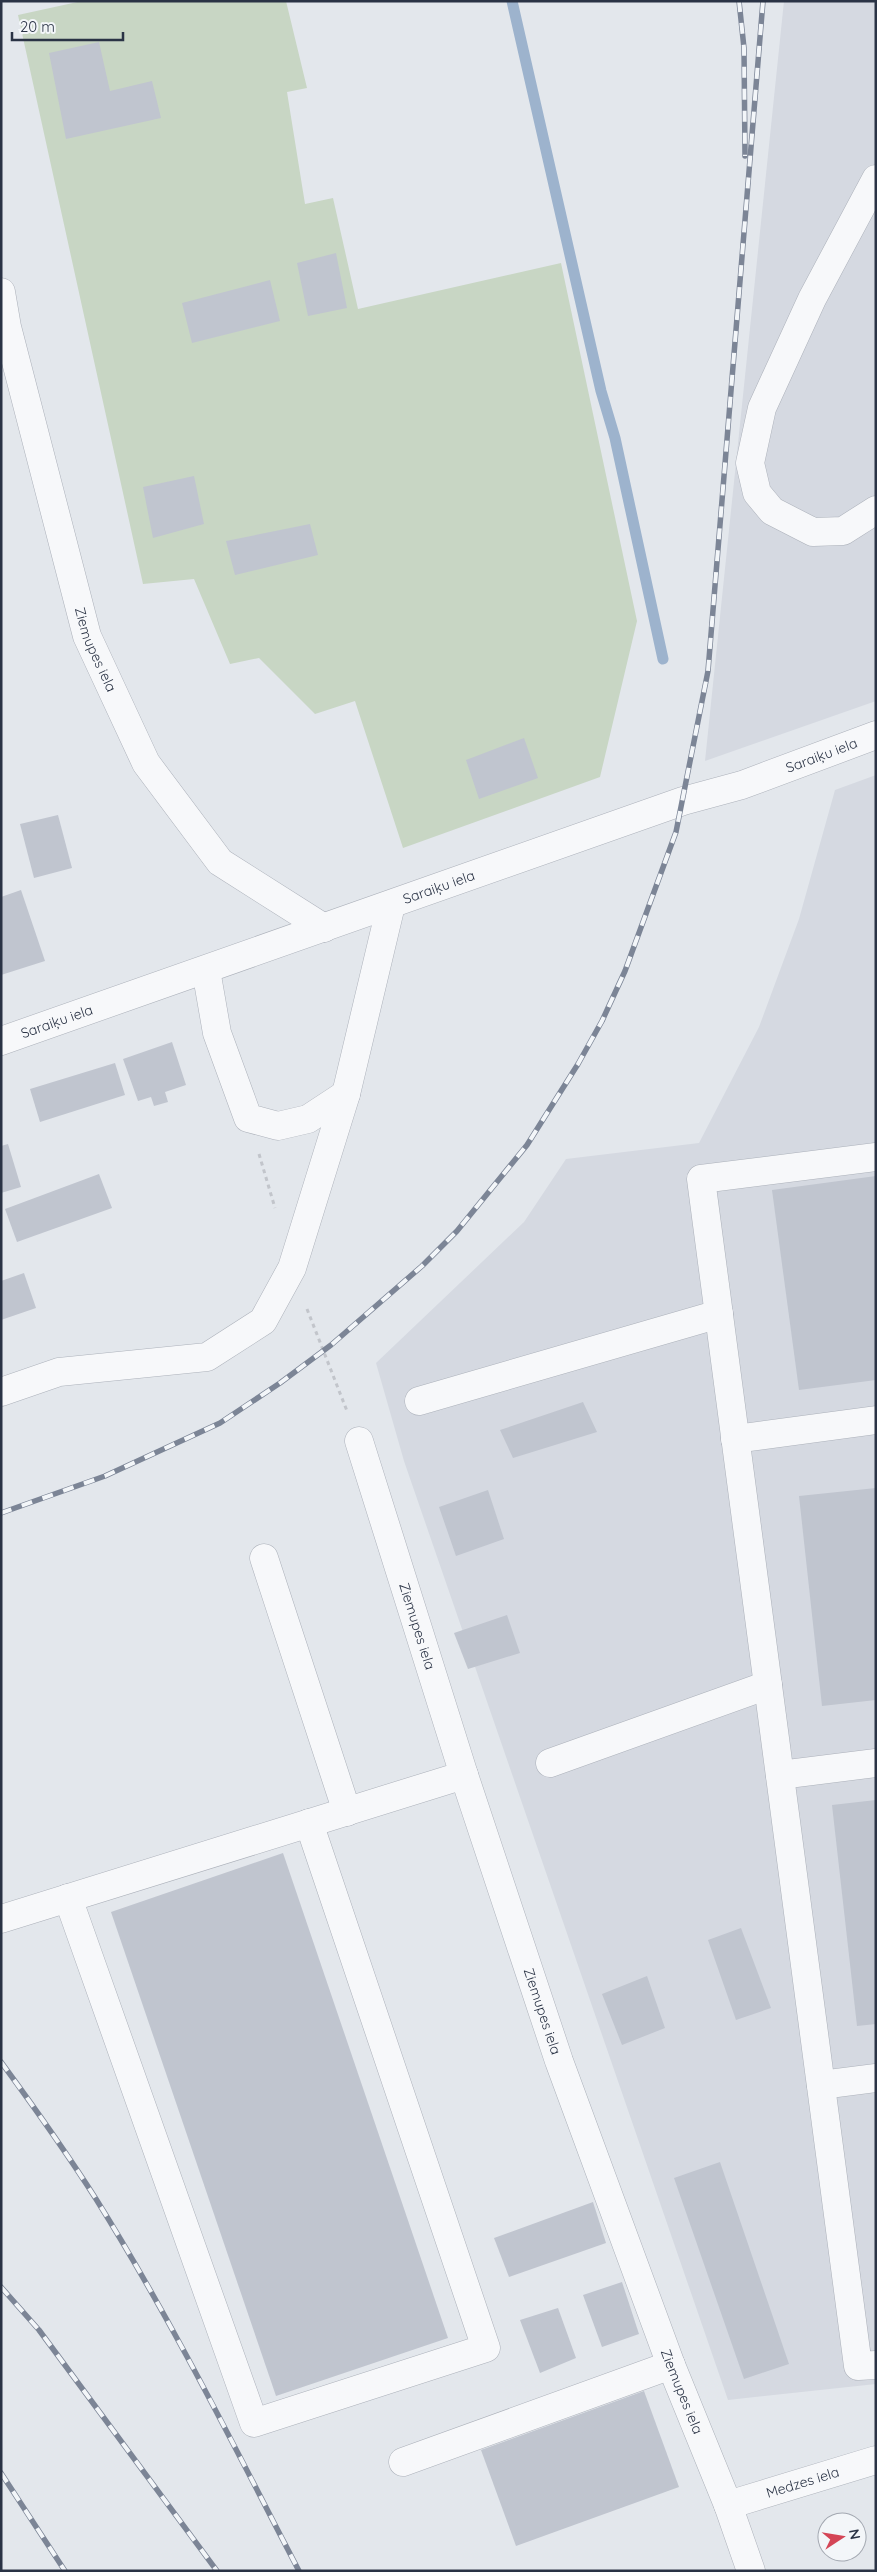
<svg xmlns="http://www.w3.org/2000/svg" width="877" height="2572" font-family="Quicksand,sans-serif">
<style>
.built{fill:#d5d9e1}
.green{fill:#c8d6c4}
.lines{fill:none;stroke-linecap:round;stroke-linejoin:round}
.stream{stroke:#9db3cd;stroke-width:11}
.building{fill:#c0c5cf}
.minor-casing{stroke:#acb1ba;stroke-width:29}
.path{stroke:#c2c5cb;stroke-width:3;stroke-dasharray:4 4;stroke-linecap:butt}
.minor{stroke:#f7f8fa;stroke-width:28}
.rail-casing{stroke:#7c8596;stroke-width:5.5}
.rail{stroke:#f3f6f9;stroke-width:4;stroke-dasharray:11;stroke-linecap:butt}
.labels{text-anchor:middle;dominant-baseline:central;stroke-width:4.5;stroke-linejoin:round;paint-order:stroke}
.street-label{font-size:14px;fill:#2a3345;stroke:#f3f6f9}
</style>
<rect width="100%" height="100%" fill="#e3e7ec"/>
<g class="built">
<path d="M784,1H876V701L705,761Z"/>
<path d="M876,775V2384L728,2400L404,1461L376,1363L524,1222L566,1159L699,1143L759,1027L799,919L835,790Z"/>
</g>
<path class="green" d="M82,1H286L307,88L287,92L305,204L333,198L358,309L561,263L637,621L600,777L403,848L355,701L315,714L259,658L230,664L194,579L143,584L18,15Z"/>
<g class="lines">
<path class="stream" d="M512,1L601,391L615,438L663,659"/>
</g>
<g class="building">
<path d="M99,42L110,91L152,81L161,118L66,139L49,53Z"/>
<path d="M336,253L347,308L308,316L297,263Z"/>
<path d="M270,280L280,321L192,343L182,303Z"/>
<path d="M194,476L204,524L153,538L143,487Z"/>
<path d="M310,524L318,555L235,575L226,541Z"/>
<path d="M524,738L538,778L479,799L466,760Z"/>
<path d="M58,815L72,868L34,878L20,824Z"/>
<path d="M21,890L45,961L1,975V897Z"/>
<path d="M172,1042L186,1085L165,1092L168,1102L154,1106L151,1097L138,1101L123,1059Z"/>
<path d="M115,1063L125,1095L40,1122L30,1089Z"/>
<path d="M8,1144L21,1187L1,1193V1146Z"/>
<path d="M99,1174L112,1208L17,1242L5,1209Z"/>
<path d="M876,1176V1380L799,1390L772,1190Z"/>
<path d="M24,1273L36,1308L1,1320V1281Z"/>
<path d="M583,1402L597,1432L513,1458L500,1430Z"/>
<path d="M876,1488V1700L822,1706L799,1496Z"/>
<path d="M488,1490L504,1539L456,1556L439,1507Z"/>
<path d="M507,1615L520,1653L468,1669L454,1633Z"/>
<path d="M876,1800V2024L857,2026L832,1805Z"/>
<path d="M283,1853L448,2338L276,2396L111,1912Z"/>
<path d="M741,1928L771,2008L736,2020L708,1940Z"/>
<path d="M647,1976L665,2028L622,2045L602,1994Z"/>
<path d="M720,2162L789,2364L744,2379L674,2178Z"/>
<path d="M593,2202L606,2243L509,2277L494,2238Z"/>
<path d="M622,2282L639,2334L602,2347L583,2295Z"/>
<path d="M558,2308L576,2358L540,2373L520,2320Z"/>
<path d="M644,2391L679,2487L516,2546L481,2450Z"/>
</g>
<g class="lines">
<g class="minor-casing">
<g id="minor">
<path d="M876,179L812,299L762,408L750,463L757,493L772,511L813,532L843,531L876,510"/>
<path id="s1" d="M1,292L7,327L87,636L146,763L220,862L324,928"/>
<path d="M206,970L217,1033L248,1118L278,1126L308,1119L346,1094"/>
<path id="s2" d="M1,1041L683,801L742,785L876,735"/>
<path d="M876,1157L701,1179L858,2366L876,2365"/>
<path d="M1,1392L59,1372L207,1357L263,1321L292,1268L346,1094L391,905"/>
<path d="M419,1401L719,1314"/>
<path d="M735,1439L876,1420"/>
<path id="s3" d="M359,1441L464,1775L559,2061L671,2365L728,2505L751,2571"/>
<path d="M264,1558L347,1812"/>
<path d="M550,1763L768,1685"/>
<path d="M780,1775L876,1763"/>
<path d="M68,1898L254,2423L486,2348L309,1823"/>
<path d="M1,1919L464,1775"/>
<path d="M821,2085L876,2078"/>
<path d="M403,2462L671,2365"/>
<path id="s4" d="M728,2505L876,2460"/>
</g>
</g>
<g class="path">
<path d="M259,1154L275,1208"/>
<path d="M307,1309L347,1411"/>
</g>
<use href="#minor" class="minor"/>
<g class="rail-casing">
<g id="rail">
<path d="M739,1L744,48L745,156"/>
<path d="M1,1513L105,1476L220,1423L280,1383L331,1345L422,1266L457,1231L527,1145L578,1064L602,1021L625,971L676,832L708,671L763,1"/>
<path d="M1,2062C34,2107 66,2152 96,2199C171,2319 234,2446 299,2571"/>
<path d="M1,2287L39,2330L217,2571"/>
<path d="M1,2473L65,2571"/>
</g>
</g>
<use href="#rail" class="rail"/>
</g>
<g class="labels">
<g class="street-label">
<text stroke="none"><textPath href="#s1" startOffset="370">Ziemupes iela</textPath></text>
<text stroke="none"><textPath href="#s2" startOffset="869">Saraiķu iela</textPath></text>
<text stroke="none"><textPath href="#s2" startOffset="464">Saraiķu iela</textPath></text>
<text stroke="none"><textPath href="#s2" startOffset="59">Saraiķu iela</textPath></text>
<text stroke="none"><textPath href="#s3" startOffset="194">Ziemupes iela</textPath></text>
<text stroke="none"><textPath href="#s3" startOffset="599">Ziemupes iela</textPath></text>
<text stroke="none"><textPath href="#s3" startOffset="1004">Ziemupes iela</textPath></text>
<text stroke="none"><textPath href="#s4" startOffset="78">Medzes iela</textPath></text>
</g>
</g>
<rect width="877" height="2572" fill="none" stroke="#2a3345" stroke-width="5"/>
<g transform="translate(842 2537) rotate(78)"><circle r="24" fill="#f3f6f9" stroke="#a3a8b1"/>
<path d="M0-4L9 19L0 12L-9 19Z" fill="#d44556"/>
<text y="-8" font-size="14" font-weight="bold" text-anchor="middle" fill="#2a3345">N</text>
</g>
<path d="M12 32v8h111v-8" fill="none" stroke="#2a3345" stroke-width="2.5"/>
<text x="20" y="32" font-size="15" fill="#2a3345" stroke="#f3f6f9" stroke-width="4" paint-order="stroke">20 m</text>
</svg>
